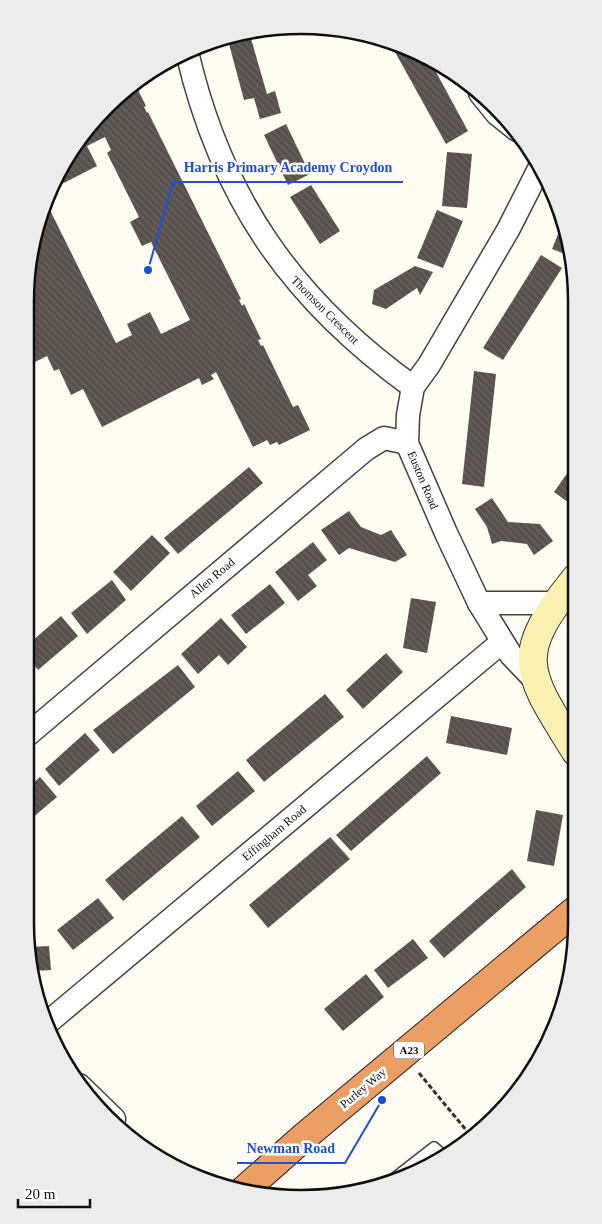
<svg xmlns="http://www.w3.org/2000/svg" width="602" height="1224" font-family="Georgia,serif">
<style>
.building{fill:url(#building-back-hatch)}
.lines{fill:none;stroke-linecap:round;stroke-linejoin:round}
.lane-casing{stroke:#424242;stroke-width:14}
.street-casing{stroke:#424242;stroke-width:25}
.secondary-casing{stroke:#313131;stroke-width:30}
.highway-casing{stroke:#202020;stroke-width:30}
.path{stroke:#313131;stroke-width:3;stroke-dasharray:5 2.5;stroke-linecap:butt}
.lane{stroke:#fff;stroke-width:11}
.street{stroke:#fff;stroke-width:22}
.secondary{stroke:#faf0b2;stroke-width:28}
.highway{stroke:#eb9f64;stroke-width:28}
.labels{text-anchor:middle;dominant-baseline:central;stroke-width:5;stroke-linejoin:round;paint-order:stroke}
.shield{fill:#fff;stroke:#575757;stroke-width:1}
.shield-label{font-size:11px;font-weight:bold;fill:#0f0f0f}
.street-label{font-size:12px;fill:#0f0f0f;stroke:#fff}
.rim{fill:none;stroke:#0f0f0f;stroke-width:2.5}
.leader{fill:none;stroke:#1d4ed8;stroke-width:2}
.callout-dot{fill:#1d4ed8;stroke:#fff;stroke-width:2}
.callout-label{font-size:14px;text-anchor:middle;font-weight:bold;fill:#1d4ed8;stroke:#fff;stroke-width:5;stroke-linejoin:round;paint-order:stroke}
</style>
<defs>
<pattern id="building-back-hatch" width="6" height="6" patternUnits="userSpaceOnUse" patternTransform="scale(1.25)"><rect width="6" height="6" fill="#57504c"/><path d="M-1 5l2 2M0 0l6 6M5-1l2 2" fill="none" stroke="#6a6561"/></pattern>
</defs>
<rect width="100%" height="100%" fill="#fefcf3"/>
<g class="building">
<path d="M250,35L267,94L275,91L281,113L260,119L254,98L244,100L229,44L234,38Z"/>
<path d="M407,46L429,59L468,131L446,144L395,52Z"/>
<path d="M136,86L146,106L144,107L147,113L148,112L241,299L239,300L242,306L244,304L261,339L258,340L261,346L263,345L293,407L298,405L310,430L279,445L277,442L270,445L267,440L253,447L216,372L211,375L214,379L202,385L199,378L102,427L83,389L71,395L59,369L54,371L47,356L33,363L25,348V301L45,200L116,343L132,335L127,324L150,312L161,334L190,320L151,242L142,246L130,222L139,217L107,153L111,150L105,137L87,146L97,166L54,188L53,186L106,106Z"/>
<path d="M286,124L310,174L288,185L264,135Z"/>
<path d="M447,152L472,154L467,208L442,206Z"/>
<path d="M311,185L340,231L320,244L290,197Z"/>
<path d="M437,210L463,221L443,268L417,258Z"/>
<path d="M563,222L573,257L552,249Z"/>
<path d="M541,255L562,268L503,360L483,348Z"/>
<path d="M415,266L433,272L420,295L417,288L386,309L372,304L374,290Z"/>
<path d="M474,371L496,374L484,487L462,484Z"/>
<path d="M575,462V501L572,505L554,492Z"/>
<path d="M249,467L263,483L178,554L164,538Z"/>
<path d="M492,498L508,522L540,524L553,541L534,555L527,544L501,541L492,544L487,527L475,509Z"/>
<path d="M349,511L361,527L381,535L391,530L407,555L395,562L349,548L339,555L321,530Z"/>
<path d="M152,535L170,553L131,591L113,572Z"/>
<path d="M313,542L327,560L308,575L317,586L298,601L275,572Z"/>
<path d="M112,580L126,600L87,634L71,613Z"/>
<path d="M270,584L285,603L246,634L231,615Z"/>
<path d="M411,598L436,602L427,653L403,648Z"/>
<path d="M61,616L78,636L38,670L25,654V647Z"/>
<path d="M221,618L247,647L228,665L219,655L198,674L181,654Z"/>
<path d="M386,653L403,672L363,709L346,690Z"/>
<path d="M178,665L195,687L113,754L93,730Z"/>
<path d="M25,667L34,678L25,685Z"/>
<path d="M325,694L344,717L264,782L246,760Z"/>
<path d="M451,716L512,728L507,755L446,743Z"/>
<path d="M85,733L100,750L59,786L45,769Z"/>
<path d="M427,756L441,773L351,851L336,835Z"/>
<path d="M238,771L255,791L212,826L196,806Z"/>
<path d="M40,777L57,797L25,824V790Z"/>
<path d="M536,810L563,815L554,866L527,861Z"/>
<path d="M182,816L200,837L123,901L105,880Z"/>
<path d="M330,837L350,859L268,928L249,905Z"/>
<path d="M512,869L526,887L444,958L429,941Z"/>
<path d="M98,898L114,918L73,950L57,930Z"/>
<path d="M413,939L428,958L388,988L374,970Z"/>
<path d="M49,946L51,970L33,971L29,947Z"/>
<path d="M366,974L384,997L343,1031L324,1009Z"/>
</g>
<g class="lines">
<g class="lane-casing">
<path id="lane" d="M393,1180L434,1148L443,1156"/>
</g>
<g class="street-casing">
<g id="street">
<path d="M187,52C221,198 291,299 413,387"/>
<path d="M480,93L497,114L517,130"/>
<path d="M479,603H556"/>
<path d="M535,680L511,655L479,603L446,533L407,443L408,415L413,387L429,365L508,230L540,167"/>
<path d="M25,737L366,449L384,438L407,443"/>
<path d="M46,1024L502,642"/>
<path d="M79,1085L114,1119"/>
</g>
</g>
<g class="secondary-casing">
<path id="secondary" d="M576,578C511,657 526,671 576,752"/>
</g>
<g class="highway-casing">
<path id="highway" d="M242,1192L304,1137L577,909"/>
</g>
<path class="path" d="M419,1073L471,1136"/>
<use href="#lane" class="lane"/>
<use href="#street" class="street"/>
<use href="#secondary" class="secondary"/>
<use href="#highway" class="highway"/>
</g>
<g class="labels">
<rect class="shield" x="394" y="1041.5" width="30" height="17" rx="4"/>
<g class="shield-label">
<text x="409" y="1050">A23</text>
</g>
<g class="street-label">
<text transform="translate(325 310) rotate(45)">Thomson Crescent</text>
<text transform="translate(423 480) rotate(67)">Euston Road</text>
<text transform="translate(212 578) rotate(-40)">Allen Road</text>
<text transform="translate(274 833) rotate(-40)">Effingham Road</text>
<text transform="translate(363 1088) rotate(-40)">Purley Way</text>
</g>
</g>
<path d="M0 0H602V1224H0ZM301 34H301A267 267 0 0 1 568 301V923A267 267 0 0 1 301 1190H301A267 267 0 0 1 34 923V301A267 267 0 0 1 301 34Z" fill="#ececec" fill-rule="evenodd"/>
<path class="rim" d="M301 34H301A267 267 0 0 1 568 301V923A267 267 0 0 1 301 1190H301A267 267 0 0 1 34 923V301A267 267 0 0 1 301 34Z"/>
<path class="leader" d="M148 270L173 182H403M382 1100L345 1163H237"/>
<g class="callout-dot">
<circle cx="148" cy="270" r="5"/>
<circle cx="382" cy="1100" r="5"/>
</g>
<g class="callout-label">
<text x="288" y="172">Harris Primary Academy Croydon</text>
<text x="291" y="1153">Newman Road</text>
</g>
<path d="M18 1199v8h72v-8" fill="none" stroke="#0f0f0f" stroke-width="2.5"/>
<text x="25" y="1199" font-size="15" fill="#0f0f0f" stroke="#ffffff" stroke-width="4" paint-order="stroke">20 m</text>
</svg>
